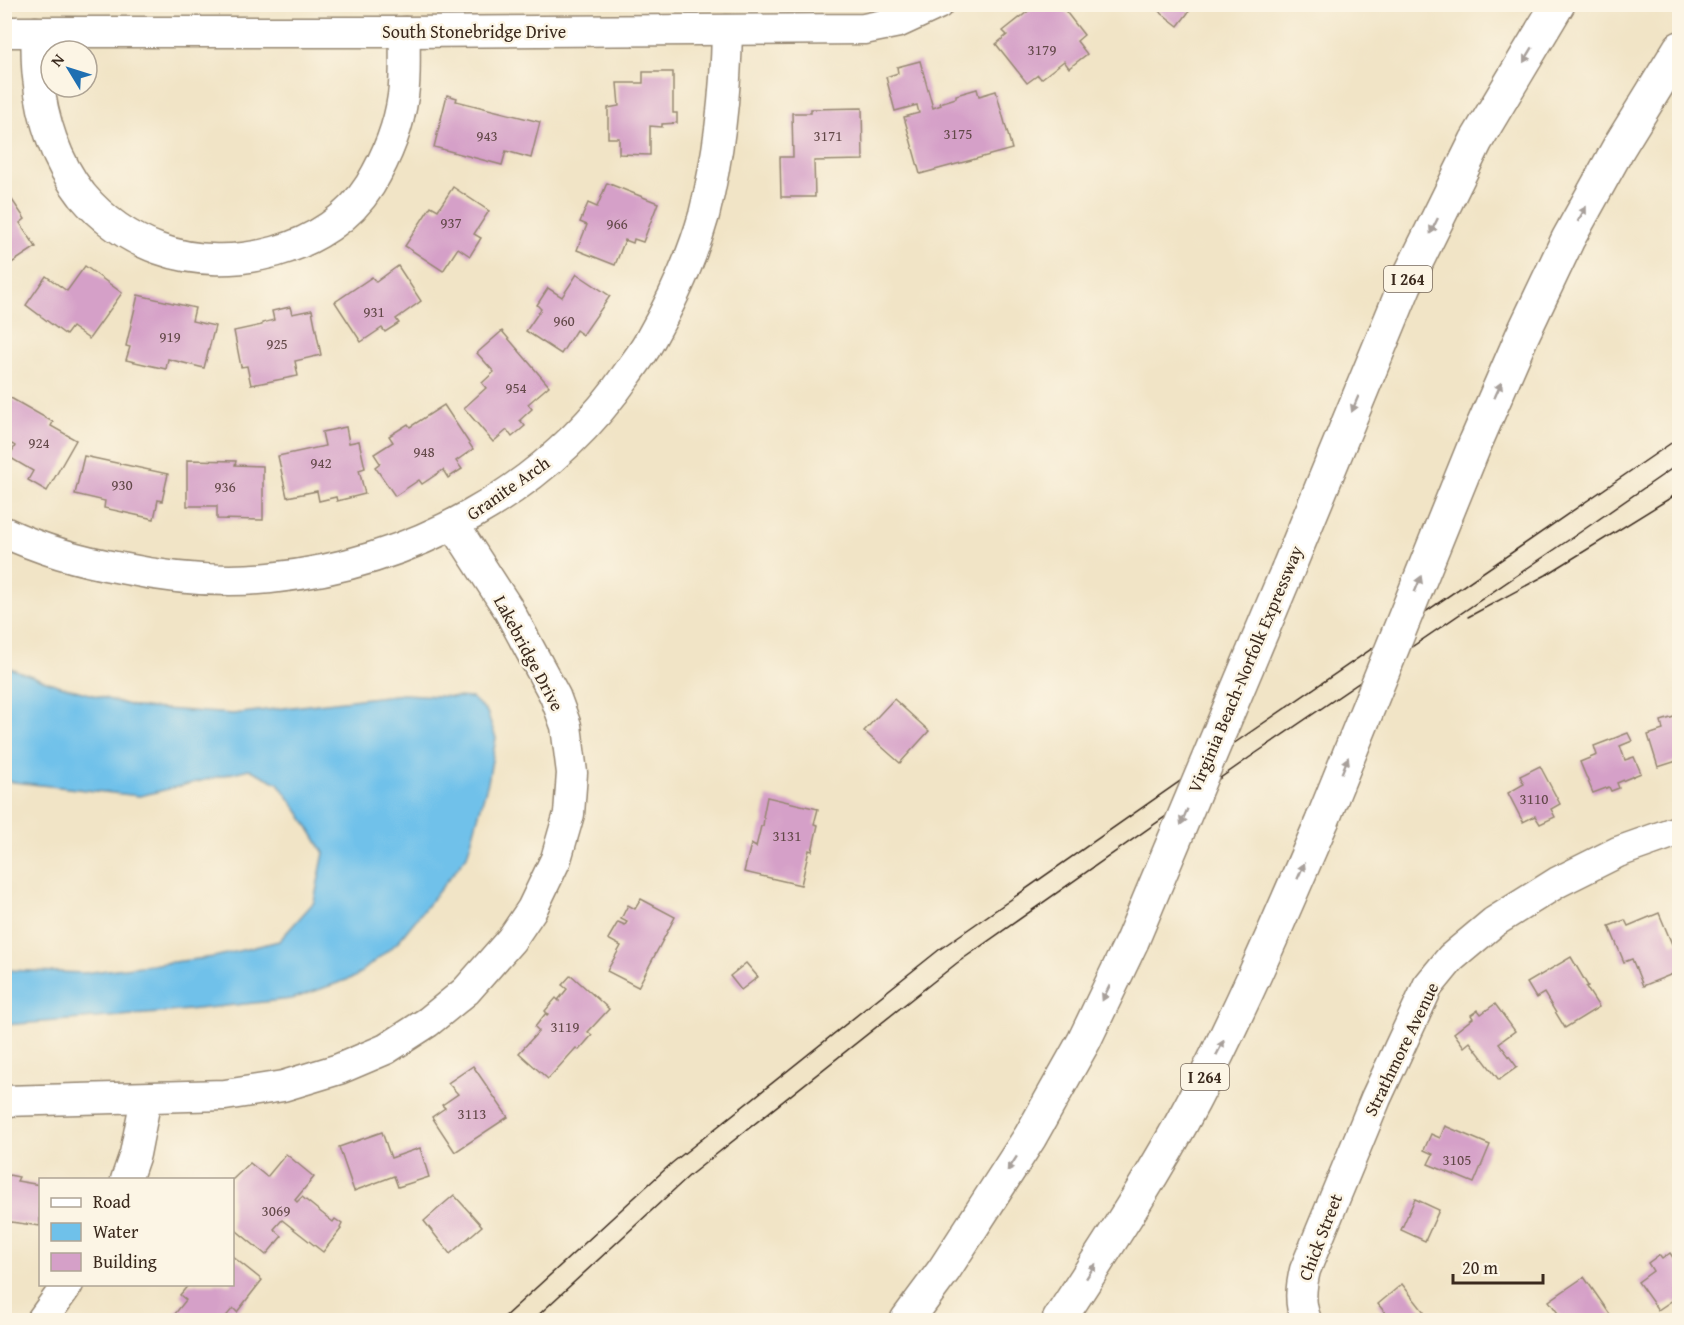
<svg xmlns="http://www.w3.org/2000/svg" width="1684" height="1325" font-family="'Gentium Book Plus',serif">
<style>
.water{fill:#6fc1ea;stroke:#557684;stroke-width:1.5}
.building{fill:#d5a0c8}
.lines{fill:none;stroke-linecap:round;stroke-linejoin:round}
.minor-casing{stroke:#968772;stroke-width:33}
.motorway-casing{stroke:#968772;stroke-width:36}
.minor{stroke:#fff;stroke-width:30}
.motorway{stroke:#fff;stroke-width:33}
.tram{stroke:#3b2a1e;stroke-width:1.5}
.motorway-bridge-casing{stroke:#968772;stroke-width:36;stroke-linecap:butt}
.motorway-bridge{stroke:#fff;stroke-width:33}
.oneway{fill:#a79f9a}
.labels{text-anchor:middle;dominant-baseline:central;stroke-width:5;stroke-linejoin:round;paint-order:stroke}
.number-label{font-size:15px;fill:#624848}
.shield{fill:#fcf5e5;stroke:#75675a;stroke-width:1.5}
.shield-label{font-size:16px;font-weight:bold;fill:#3b2a1e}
.street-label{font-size:18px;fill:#3b2a1e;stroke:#fcf5e5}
</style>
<rect width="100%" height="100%" fill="#fcf5e5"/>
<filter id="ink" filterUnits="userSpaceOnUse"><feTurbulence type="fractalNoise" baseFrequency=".0167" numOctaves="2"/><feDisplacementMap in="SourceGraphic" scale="12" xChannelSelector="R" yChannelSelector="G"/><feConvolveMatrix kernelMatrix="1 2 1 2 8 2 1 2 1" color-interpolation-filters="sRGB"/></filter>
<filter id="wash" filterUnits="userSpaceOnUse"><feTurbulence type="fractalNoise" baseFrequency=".008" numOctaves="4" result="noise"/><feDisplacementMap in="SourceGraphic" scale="24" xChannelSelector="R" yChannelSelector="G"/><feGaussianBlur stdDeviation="1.35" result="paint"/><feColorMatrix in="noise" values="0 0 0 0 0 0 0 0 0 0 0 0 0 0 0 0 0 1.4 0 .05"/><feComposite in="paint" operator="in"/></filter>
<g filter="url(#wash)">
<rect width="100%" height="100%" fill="#f1e4c6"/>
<path class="water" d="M4,666L57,685L136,707L233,714L403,694L472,698L487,712L496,738L488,782L467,856L397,943L355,977L292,999L159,1013L5,1025V970L84,973L214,957L279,941L314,902L324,853L301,815L278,783L249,769L140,796L5,781Z"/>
<g id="blocks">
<g class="building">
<path d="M1029,4H1060L1084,35L1077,41L1087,54L1069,68L1064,61L1041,79L1038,75L1027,83L996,44L1007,35L1003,31L1032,8Z"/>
<path d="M1151,5H1194L1178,26Z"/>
<path d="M920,61L933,108L941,105L940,103L956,98V95L977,89L979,96L996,91L1012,149L920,174L904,117L919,113L917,105L895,111L886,77L898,73L897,67Z"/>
<path d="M643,72H673V113H677V123L662,124V127L650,126V155L619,154V138H608V108L619,106L617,83H643Z"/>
<path d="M447,95L457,98L456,101L540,122L531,158L506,151L502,165L434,147Z"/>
<path d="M862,108L863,160L814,161L815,197H781L780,157H793L792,113H811V109Z"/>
<path d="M607,183L658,203L643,242L634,239L633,243L625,240L615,265L577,250L587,225L580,222L588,203L597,207Z"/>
<path d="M453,187L489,211L474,234L481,238L470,256L458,248L443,271L405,246L431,206L438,210Z"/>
<path d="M4,188L25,219L20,223L36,247L7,266L4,263Z"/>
<path d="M85,266L122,293L89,339L72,327L66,335L26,305L46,276L67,291Z"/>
<path d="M398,266L421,301L396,319L399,323L385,332L382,328L361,342L335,302L372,277L376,282Z"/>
<path d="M577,274L610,296L583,335L576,330L561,354L526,331L541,309L537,305L548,288L562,297Z"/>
<path d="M138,295L195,308L192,321L215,326L204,368L168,359L166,369L126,360L130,347L126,346Z"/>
<path d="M290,307L292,314L312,310L321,355L295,361L298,376L251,385L247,366L241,367L234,331L262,325V323L274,320L272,311Z"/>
<path d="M502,331L549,386L528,404L532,409L520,420L525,426L512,437L507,430L493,442L464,408L486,388L482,383L494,372L477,353Z"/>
<path d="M9,397L53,422L51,426L76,440L47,491L28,480L33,471L9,457L15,446L12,444L10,448L5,445V406Z"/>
<path d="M444,405L473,449L456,461L462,469L448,478L443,470L422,484L419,480L395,496L375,467L380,463L374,454L393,442L389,436L408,424L410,427Z"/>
<path d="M346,427L349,443L359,441L365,468L359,470L365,494L337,501L336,497L319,501L317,491L287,497L278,456L325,446L322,432Z"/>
<path d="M84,456L168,474L162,501L158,500L154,519L104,508L105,501L75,494Z"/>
<path d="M187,460L236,461L235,465L263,466V520L217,519V506H187Z"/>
<path d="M894,699L929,731L900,763L864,731Z"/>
<path d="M1674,717L1676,720L1680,719V760L1658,767L1648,735L1663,730L1661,721Z"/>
<path d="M1628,733L1632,741L1620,746L1625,760L1634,757L1641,773L1617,783L1619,788L1611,791L1609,787L1593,793L1580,762L1597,755L1594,746Z"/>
<path d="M1540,766L1560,804L1551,809L1555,817L1540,824L1535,816L1523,822L1508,793L1524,784L1520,776Z"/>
<path d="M767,797L818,809L814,824L818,825L812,851L809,850L801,885L744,872L751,844L756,847L761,826H763L764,818L763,817Z"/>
<path d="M641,899L675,917L638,987L607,971L621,946L608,939L618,922L625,925L627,922L621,919L628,905L635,909Z"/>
<path d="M1659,913L1672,944L1680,941V971L1643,986L1632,959L1624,962L1609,926L1625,920L1628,926Z"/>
<path d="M1571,957L1588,986L1586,987L1599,1007L1565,1028L1544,993L1536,998L1527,983Z"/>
<path d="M746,963L758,977L741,990L730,976Z"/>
<path d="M571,975L609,1009L588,1032L592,1035L579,1050L576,1048L548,1079L519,1053L539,1031L535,1027L546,1013L547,1015L548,1014L545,1011L556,998L559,1001V999L567,989L562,985Z"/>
<path d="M1495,1004L1515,1031L1499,1043L1517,1067L1499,1080L1470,1042L1464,1047L1454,1033L1473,1018L1471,1015L1478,1010L1481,1014Z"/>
<path d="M473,1066L508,1117L455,1152L432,1117L445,1108L442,1105L458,1094L448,1083Z"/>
<path d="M1445,1126L1490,1145L1474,1183L1428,1164L1433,1154L1424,1150L1431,1134L1440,1138Z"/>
<path d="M382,1132L391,1158L420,1148L429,1177L398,1187L394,1176L354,1191L339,1147Z"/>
<path d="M286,1154L314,1177L295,1200L297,1202L302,1197L333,1222L335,1219L342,1224L340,1228L341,1229L323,1252L282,1220L274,1229L282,1236L266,1255L232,1227V1180L250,1163L267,1177Z"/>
<path d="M4,1174L19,1177L17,1181L40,1185V1226L4,1221Z"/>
<path d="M454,1195L482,1226L450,1254L424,1221Z"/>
<path d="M1415,1199L1439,1210L1425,1241L1401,1230Z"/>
<path d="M1670,1253L1680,1268V1300L1675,1303L1673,1300L1658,1310L1638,1282L1653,1271L1648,1263L1659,1255L1662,1259Z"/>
<path d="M232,1256L262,1280L237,1312L233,1308L223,1320H181L174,1315L186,1300L180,1295L189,1284H232Z"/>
<path d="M1584,1277L1614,1320H1563L1549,1301Z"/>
<path d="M1402,1284L1424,1312L1413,1320H1391L1378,1304Z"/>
</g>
</g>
</g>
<g filter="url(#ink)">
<use href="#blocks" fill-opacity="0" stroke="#968772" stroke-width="1.5"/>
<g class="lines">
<g class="minor-casing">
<g id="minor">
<path d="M4,32H405L864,29L899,22L938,4"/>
<path d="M36,32C37,47 36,62 38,77C42,119 56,162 82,195C103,220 129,238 159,249C230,275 329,251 370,185C386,158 399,126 403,96C406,75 404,53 405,32"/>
<path d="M4,532C42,550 81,561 121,568C169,578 221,583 270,578C411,564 547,491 628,373C635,363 643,353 649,342C671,303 692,258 704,215C719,155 726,92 727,30"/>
<path d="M4,1101L225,1095L283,1086L339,1069L386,1049L428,1022L466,991L511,940L532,909L556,859L569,814L572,773L566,726L555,696L507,607L454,525"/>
<path d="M126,1180L135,1154L146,1098"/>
<path d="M42,1320L68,1284"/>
<path d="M1306,1320C1299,1303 1301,1287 1305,1270L1376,1098L1428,986L1451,958L1494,922L1558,882L1618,852L1680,830"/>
</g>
</g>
<g class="motorway-casing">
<g id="motorway">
<path d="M1475,444L1522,336L1568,239L1619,147L1680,48"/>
<path d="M1288,569L1405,285L1476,141L1558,4"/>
<path d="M907,1320L944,1270L1030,1137L1084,1041L1132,941"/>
<path d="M1059,1320C1106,1248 1154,1176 1194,1100C1242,1008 1282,914 1323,819"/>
</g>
</g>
<use href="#minor" class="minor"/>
<use href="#motorway" class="motorway"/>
<g class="tram">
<path d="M1468,617L1546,575L1680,492"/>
<path d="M501,1320L672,1163L940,949L1236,742L1680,437"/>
<path d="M533,1320L689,1176L957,963L1253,755L1576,535L1680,463"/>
</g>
<g class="motorway-bridge-casing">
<g id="motorway-bridge">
<path d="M1323,819L1475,444"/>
<path d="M1132,941L1288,569"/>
</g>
</g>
<use href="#motorway-bridge" class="motorway-bridge"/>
</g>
<defs><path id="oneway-solid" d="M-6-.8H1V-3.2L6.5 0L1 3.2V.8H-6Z" transform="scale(1.5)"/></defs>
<g class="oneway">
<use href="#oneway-solid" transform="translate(1528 55) rotate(121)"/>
<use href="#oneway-solid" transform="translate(1582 214) rotate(-61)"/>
<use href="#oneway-solid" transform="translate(1434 226) rotate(116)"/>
<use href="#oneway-solid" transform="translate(1498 390) rotate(-66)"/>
<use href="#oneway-solid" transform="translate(1355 404) rotate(113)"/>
<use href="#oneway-solid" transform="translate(1418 584) rotate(-68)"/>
<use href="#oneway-solid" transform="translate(1345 765) rotate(-68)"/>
<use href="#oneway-solid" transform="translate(1184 817) rotate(113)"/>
<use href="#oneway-solid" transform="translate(1301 871) rotate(-66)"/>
<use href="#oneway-solid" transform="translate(1106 993) rotate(116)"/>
<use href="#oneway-solid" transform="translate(1220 1048) rotate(-63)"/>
<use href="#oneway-solid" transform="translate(1012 1164) rotate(123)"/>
<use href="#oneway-solid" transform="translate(1091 1271) rotate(-57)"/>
</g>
</g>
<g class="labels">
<g class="number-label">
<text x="1042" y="49">3179</text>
<text x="958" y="133">3175</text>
<text x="487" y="135">943</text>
<text x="828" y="135">3171</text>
<text x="451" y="222">937</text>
<text x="617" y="223">966</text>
<text x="374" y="311">931</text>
<text x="564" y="320">960</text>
<text x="170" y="336">919</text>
<text x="277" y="343">925</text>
<text x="516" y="387">954</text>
<text x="39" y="442">924</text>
<text x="424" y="451">948</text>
<text x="321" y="462">942</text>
<text x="122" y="484">930</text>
<text x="225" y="486">936</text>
<text x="1534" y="798">3110</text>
<text x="787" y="835">3131</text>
<text x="565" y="1026">3119</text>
<text x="472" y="1113">3113</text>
<text x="1457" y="1159">3105</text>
<text x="276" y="1210">3069</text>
</g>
<g class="shield">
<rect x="1384" y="266" width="48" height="26" rx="4.5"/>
<rect x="1181" y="1064" width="48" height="26" rx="4.5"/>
</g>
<g class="shield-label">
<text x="1408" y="279">I 264</text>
<text x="1205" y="1077">I 264</text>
</g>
<g class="street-label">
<text x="474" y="31">South Stonebridge Drive</text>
<text transform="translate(508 488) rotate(-35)">Granite Arch</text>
<text transform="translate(529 653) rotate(62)">Lakebridge Drive</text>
<text transform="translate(1245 669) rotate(-67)">Virginia Beach-Norfolk Expressway</text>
<text transform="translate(1401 1049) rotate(-64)">Strathmore Avenue</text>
<text transform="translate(1320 1237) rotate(-69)">Chick Street</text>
</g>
</g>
<rect width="1684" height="1325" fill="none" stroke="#fcf5e5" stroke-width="24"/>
<rect x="39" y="1178" width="195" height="108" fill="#fcf5e5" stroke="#afa495" stroke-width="1.5"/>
<rect x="51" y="1198" width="30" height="9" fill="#ffffff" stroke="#afa495" stroke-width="1.5"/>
<text x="93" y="1208" font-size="18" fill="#3b2a1e">Road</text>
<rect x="51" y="1223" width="30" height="18" fill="#6fc1ea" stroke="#afa495" stroke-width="1.5"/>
<text x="93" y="1238" font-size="18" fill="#3b2a1e">Water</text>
<rect x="51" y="1253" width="30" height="18" fill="#d5a0c8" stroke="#afa495" stroke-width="1.5"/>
<text x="93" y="1268" font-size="18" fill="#3b2a1e">Building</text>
<g transform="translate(69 69) rotate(308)"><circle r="28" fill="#fcf5e5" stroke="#afa495" stroke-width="1.5"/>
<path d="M0-4.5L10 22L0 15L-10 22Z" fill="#1f6fb2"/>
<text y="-9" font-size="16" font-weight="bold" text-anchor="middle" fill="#3b2a1e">N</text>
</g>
<path d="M1453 1274v9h90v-9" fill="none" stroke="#3b2a1e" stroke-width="3"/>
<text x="1462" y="1274" font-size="18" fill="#3b2a1e" stroke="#fcf5e5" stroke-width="4.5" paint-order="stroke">20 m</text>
</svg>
